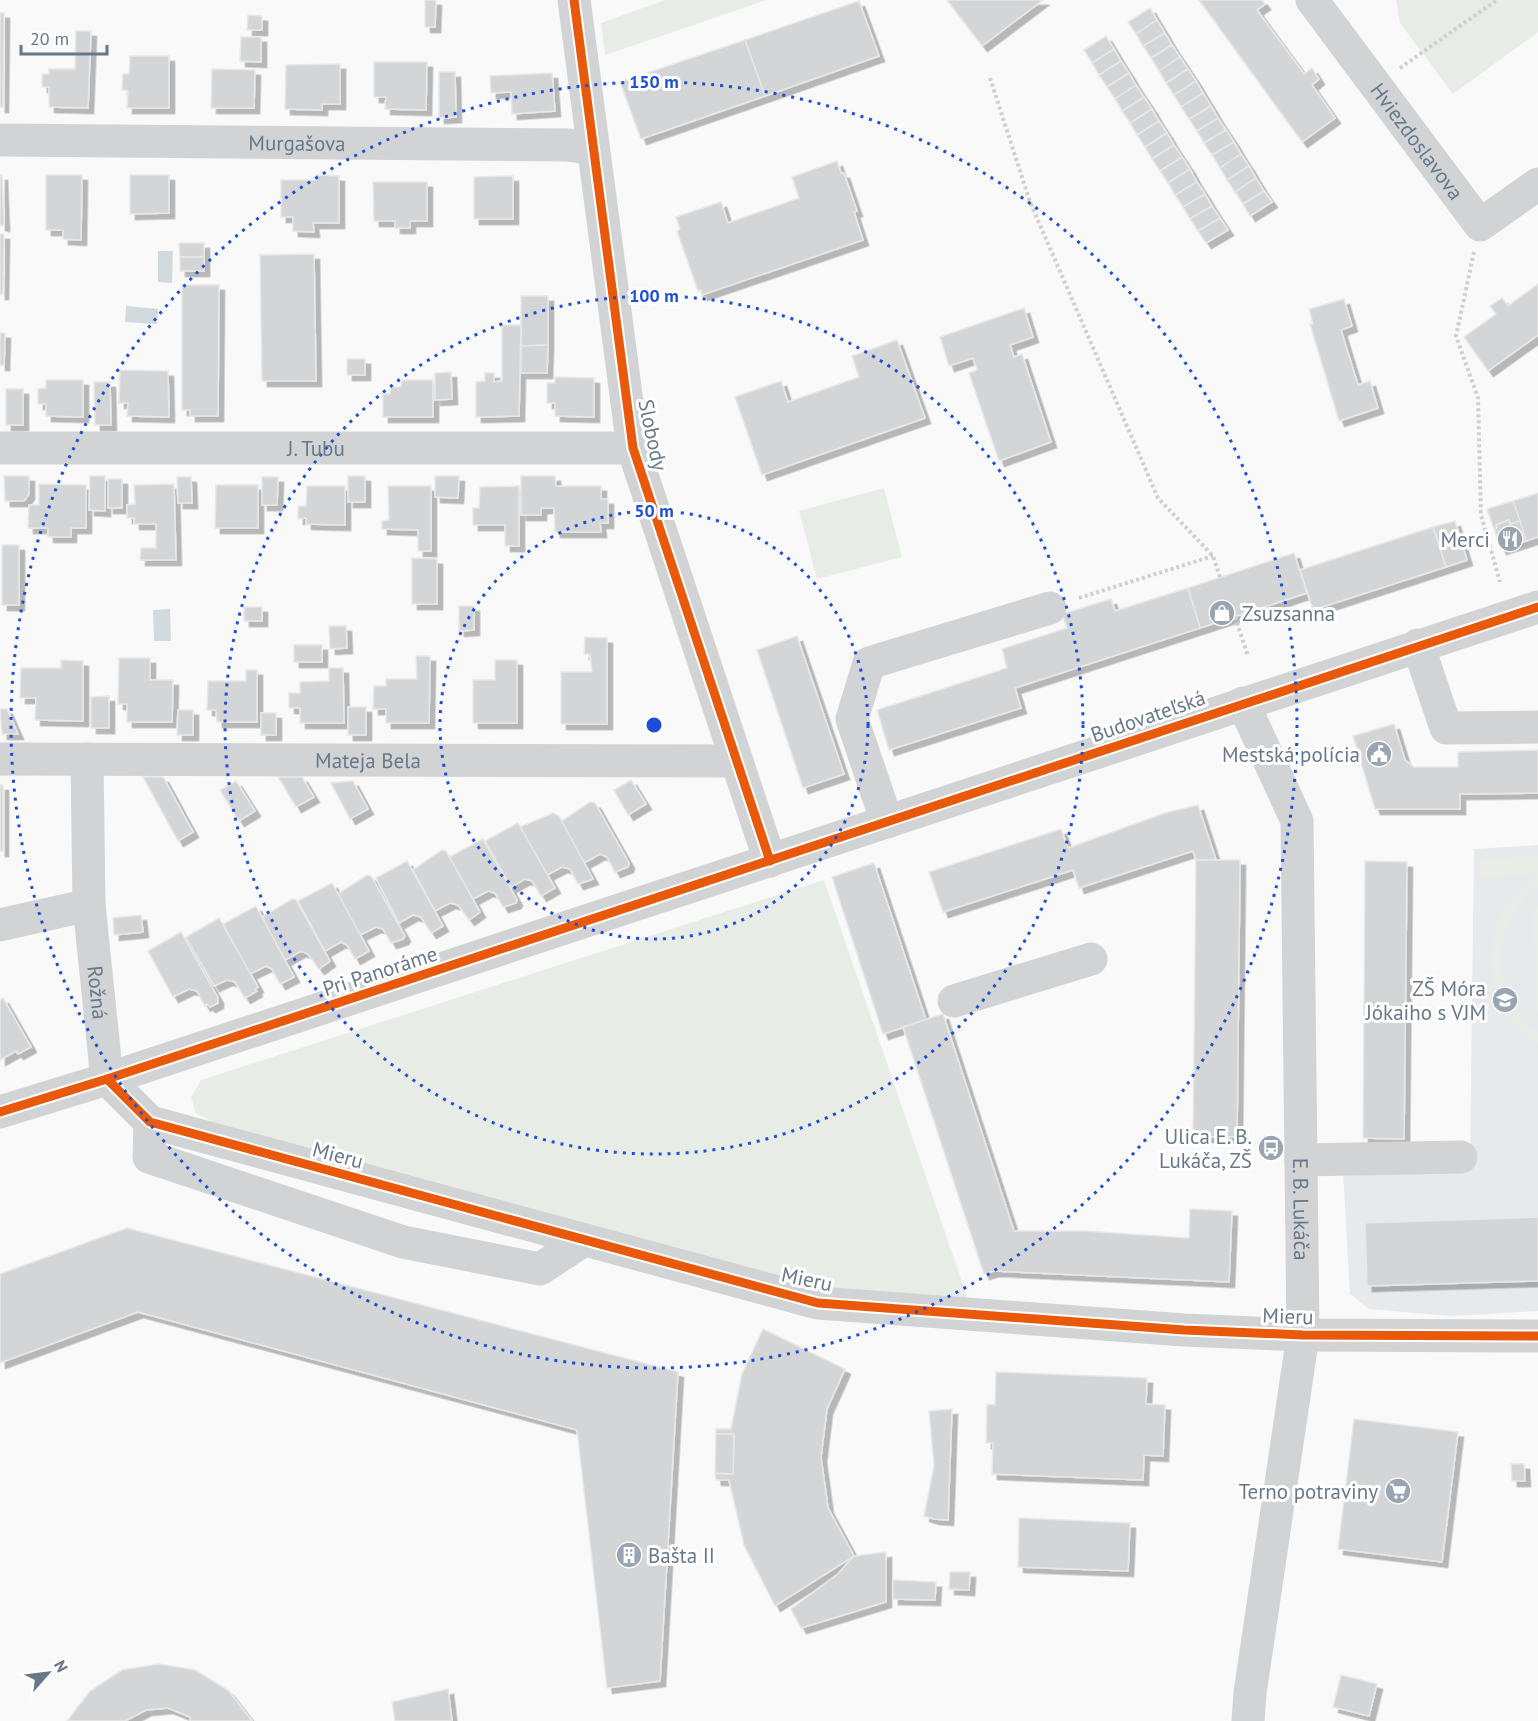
<svg xmlns="http://www.w3.org/2000/svg" width="1538" height="1721" font-family="'PT Sans',sans-serif">
<style>
.built{fill:#e8e9ea}
.green{fill:#e8ece7}
.water{fill:#d2dade}
.building{fill:#d4d5d6;stroke:#e8e8e8;stroke-width:1.5;filter:url(#shadow)}
.lines{fill:none;stroke-linecap:round;stroke-linejoin:round}
.path{stroke:#cecfd0;stroke-width:4;stroke-dasharray:3 3;stroke-linecap:butt}
.minor{stroke:#d2d3d4;stroke-width:33}
.cycleway-casing{stroke:#fff;stroke-width:13}
.cycleway{stroke:#e8590c;stroke-width:9}
.ring{fill:none;stroke:#1d4ed8;stroke-width:3;stroke-dasharray:3 6}
.labels{text-anchor:middle;dominant-baseline:central;stroke-width:6;stroke-linejoin:round;paint-order:stroke}
.street-label{font-size:21px;fill:#67788b;stroke:#fff}
.poi-label{font-size:21px;fill:#67788b;stroke:#fff;text-anchor:end}
.centre{fill:#1d4ed8;stroke:#fff;stroke-width:3}
.ring-label{font-size:18px;text-anchor:middle;font-weight:bold;fill:#1d4ed8;stroke:#fff;stroke-width:6;stroke-linejoin:round;paint-order:stroke}
</style>
<defs>
<filter id="shadow"><feDropShadow dx="5.5" dy="5.5" stdDeviation="0" flood-color="#0004"/></filter>
</defs>
<rect width="100%" height="100%" fill="#f9f9f9"/>
<path class="built" d="M1538,845V1311L1450,1316L1369,1309L1350,1294L1343,1170L1470,1166L1474,849Z"/>
<g class="green">
<path d="M665,0H767L605,55L601,23Z"/>
<path d="M1396,0H1538V32L1453,94L1400,23Z"/>
<path d="M884,488L902,557L817,579L799,511Z"/>
<path d="M1538,857V874L1480,877L1479,860Z"/>
<path d="M1538,875V887C1491,921 1485,1000 1538,1032V1043C1496,1019 1479,959 1501,916C1509,899 1522,886 1538,875Z"/>
<path d="M824,880L971,1308L787,1283L221,1125L196,1114L191,1097L201,1080Z"/>
<path d="M1533,907H1538V1012H1537Z"/>
</g>
<g class="water">
<path d="M158,251H173L172,283L158,282Z"/>
<path d="M126,306L158,309L157,324L125,322Z"/>
<path d="M170,609L171,641H154L153,610Z"/>
</g>
<g class="building">
<path d="M425,0H436L435,27H425Z"/>
<path d="M947,0H1043L982,46Z"/>
<path d="M1199,0H1262L1265,4L1257,10L1304,74L1312,68L1319,79L1312,85L1335,118L1302,142Z"/>
<path d="M859,1L879,56L765,96L745,40Z"/>
<path d="M1150,8L1157,20L1136,34L1128,22Z"/>
<path d="M0,13H4L3,107H0Z"/>
<path d="M248,15L262,16V30H247Z"/>
<path d="M1157,20L1165,33L1143,46L1136,34Z"/>
<path d="M76,31H91L88,108L49,107V87H42V74H49V69H75Z"/>
<path d="M1165,33L1172,45L1151,58L1143,46Z"/>
<path d="M1106,36L1114,49L1092,63L1084,50Z"/>
<path d="M241,37H261V62L240,61Z"/>
<path d="M745,40L765,96L641,139L620,82Z"/>
<path d="M1172,45L1180,57L1159,71L1151,58Z"/>
<path d="M1114,49L1121,61L1099,75L1092,63Z"/>
<path d="M130,56H169V108H127L128,91L122,90L123,74H129Z"/>
<path d="M1180,57L1188,69L1166,83L1159,71Z"/>
<path d="M1121,61L1129,73L1107,87L1099,75Z"/>
<path d="M374,62H427L426,110L385,109L386,97H374Z"/>
<path d="M340,64V104H322V110L285,109L286,65Z"/>
<path d="M212,69L255,70L254,108H211Z"/>
<path d="M1188,69L1196,81L1174,95L1166,83Z"/>
<path d="M439,72H455L456,117L439,118Z"/>
<path d="M552,73L555,111L512,114L511,92L491,93L490,76Z"/>
<path d="M1129,73L1136,85L1115,99L1107,87Z"/>
<path d="M1196,81L1203,93L1181,107L1174,95Z"/>
<path d="M1136,85L1144,97L1122,111L1115,99Z"/>
<path d="M1203,93L1211,106L1189,119L1181,107Z"/>
<path d="M1144,97L1152,109L1130,123L1122,111Z"/>
<path d="M1211,106L1218,118L1197,131L1189,119Z"/>
<path d="M1152,109L1159,121L1137,135L1130,123Z"/>
<path d="M1218,118L1226,130L1204,143L1197,131Z"/>
<path d="M1159,121L1167,133L1145,147L1137,135Z"/>
<path d="M1226,130L1234,142L1212,155L1204,143Z"/>
<path d="M1167,133L1174,145L1152,159L1145,147Z"/>
<path d="M1234,142L1241,154L1220,168L1212,155Z"/>
<path d="M1174,145L1182,157L1160,171L1152,159Z"/>
<path d="M1241,154L1249,166L1227,180L1220,168Z"/>
<path d="M1182,157L1190,169L1168,183L1160,171Z"/>
<path d="M837,161L841,173H844L857,211L854,212L863,240L702,295L701,290L698,291L677,231L680,229L676,217L721,202L728,223L799,198L792,177Z"/>
<path d="M1249,166L1256,178L1235,192L1227,180Z"/>
<path d="M1190,169L1197,182L1175,195L1168,183Z"/>
<path d="M0,175H2L4,226L0,225Z"/>
<path d="M46,175H82L81,240L63,239V230H46Z"/>
<path d="M130,175H169V213L130,214Z"/>
<path d="M316,175L339,176V223H313L314,232L293,231V217H281V180H316Z"/>
<path d="M513,176V219H474V177Z"/>
<path d="M1256,178L1264,191L1243,204L1235,192Z"/>
<path d="M373,182H427V221H410V228H395V221H374Z"/>
<path d="M1197,182L1205,194L1183,207L1175,195Z"/>
<path d="M1264,191L1272,202L1250,216L1243,204Z"/>
<path d="M1205,194L1212,206L1190,219L1183,207Z"/>
<path d="M1212,206L1220,218L1198,231L1190,219Z"/>
<path d="M1220,218L1228,230L1206,243L1198,231Z"/>
<path d="M0,234H4L3,294H0Z"/>
<path d="M179,243H204V257H180Z"/>
<path d="M314,254L316,381H262L260,255Z"/>
<rect x="180" y="257" width="24" height="14"/>
<path d="M1538,284V335L1488,371L1464,337L1496,314L1490,306L1502,298L1508,306Z"/>
<path d="M182,285H219L218,416H190V410H182Z"/>
<path d="M521,296H548V345L521,346Z"/>
<path d="M1344,299L1352,326L1341,330L1358,385L1370,381L1378,408L1339,421L1310,324H1313L1309,309Z"/>
<path d="M1024,308L1033,337L1010,345L1014,357L1022,354L1051,442L999,461L969,373L977,370L973,358L949,366L940,337Z"/>
<path d="M502,325H521L519,416L476,417V382L485,381V373H494V382L502,381Z"/>
<path d="M0,333H5L4,365H0Z"/>
<path d="M897,340L925,418L762,475L735,397L781,381L788,402L859,377L852,356Z"/>
<path d="M548,345L547,373H521V346Z"/>
<rect x="347" y="359" width="18" height="16"/>
<path d="M120,370L168,371L169,417L127,416L128,403H119Z"/>
<path d="M451,372L452,399L435,400V373Z"/>
<path d="M555,377L594,378V417L555,416V403H547V383H555Z"/>
<path d="M46,380H83V417L46,416V404H38V389L46,388Z"/>
<path d="M402,380H433V417H383V394H390L391,387H401Z"/>
<path d="M94,382H110L111,425H95Z"/>
<rect x="6" y="389" width="17" height="36"/>
<path d="M4,476H29V494L24,501H5Z"/>
<path d="M90,476H105V511L89,510Z"/>
<rect x="348" y="476" width="17" height="26"/>
<path d="M435,476H459L458,498L435,497Z"/>
<path d="M521,476H555L556,486H601V499H608V523H600L601,532H555L554,508H541V515H521Z"/>
<path d="M177,477H191L192,503H178Z"/>
<path d="M262,477H278L277,505H262Z"/>
<rect x="108" y="479" width="14" height="29"/>
<path d="M39,484L86,485V528H71V537H48V528H28L29,505H39Z"/>
<path d="M174,484L176,560H140L141,548H156V524H134V518H127V505L135,504L134,485Z"/>
<path d="M216,485H258V528H215Z"/>
<path d="M307,486H345V525L306,524V518L298,519V506H306Z"/>
<path d="M388,486H431V551H418V530L382,529V521L389,520Z"/>
<path d="M519,486V546H505V525H473V508H479L480,487Z"/>
<path d="M1538,493V537L1526,541L1513,501Z"/>
<path d="M1513,501L1520,521L1510,524L1509,520L1496,525L1497,528L1494,529L1487,509Z"/>
<path d="M1509,520L1510,524L1520,521L1526,541L1501,549L1494,529L1497,528L1496,525Z"/>
<path d="M1455,521L1467,560L1446,567L1433,527Z"/>
<path d="M1433,527L1446,567L1313,610L1300,570Z"/>
<rect x="2" y="545" width="17" height="60"/>
<path d="M1294,553L1307,593L1200,628L1188,588Z"/>
<path d="M412,558L437,559V604H412Z"/>
<path d="M1188,588L1200,628L1015,688L1021,708L889,750L877,710L1007,668L1002,649L1067,628L1062,614L1111,599L1115,611Z"/>
<path d="M459,606H474V630L459,631Z"/>
<rect x="244" y="607" width="18" height="14"/>
<path d="M329,626H346L347,648L330,649Z"/>
<path d="M797,636L844,774L803,788L757,650Z"/>
<path d="M585,637L607,638V724H561V672H592L590,654H584Z"/>
<rect x="294" y="645" width="28" height="17"/>
<path d="M416,656H430L429,723H386V709H373L374,686H386V679H417Z"/>
<path d="M119,658H150V680H173L172,722H127V704H118Z"/>
<path d="M61,660L83,661V721L35,720L36,698H20L21,668H61Z"/>
<path d="M495,660H517V723H473V680H495Z"/>
<path d="M329,668H343L344,723H300V708H289V693H300V682L329,681Z"/>
<path d="M246,670H257V722H217L216,710H207L208,681H246Z"/>
<path d="M109,696V728H91V697Z"/>
<rect x="348" y="707" width="18" height="28"/>
<path d="M0,709H7L18,734H2Z"/>
<path d="M178,710H193V735H177Z"/>
<rect x="261" y="713" width="15" height="22"/>
<path d="M1394,724L1405,760L1414,767H1458V752L1538,750V793L1460,794V809H1375L1353,736Z"/>
<path d="M143,777H163L193,832L178,841Z"/>
<path d="M278,777H302L314,797L296,807Z"/>
<path d="M631,780L646,804L628,815L614,790Z"/>
<path d="M236,781L255,811L239,821L220,790Z"/>
<path d="M353,781L368,809L350,819L331,783Z"/>
<rect x="0" y="785" width="3" height="66"/>
<path d="M590,802L595,803L629,863L628,867L615,872L607,857L600,854L584,863L562,821Z"/>
<path d="M1198,805L1216,860H1196L1193,851L1079,888L1073,870L943,912L929,872L1061,829L1068,848L1165,813Z"/>
<path d="M553,813L559,816L593,879L578,884L570,869L562,867L547,875L520,827Z"/>
<path d="M518,823L555,888L541,896L532,881L525,879L511,887L485,841Z"/>
<path d="M483,839L517,900L516,903L503,907L495,893L488,891L473,899L449,857Z"/>
<path d="M442,850L446,851L480,912L469,920L458,905L450,903L435,911L413,870Z"/>
<path d="M1196,860H1240L1237,1137H1193Z"/>
<path d="M407,861L443,926L431,933L421,917L413,915L399,923L376,878Z"/>
<path d="M1365,861L1407,862L1404,1139L1363,1138Z"/>
<path d="M874,863L926,1020L883,1034L832,877Z"/>
<path d="M367,875L371,876L405,936L403,939L391,943L383,929L376,927L360,935L338,894Z"/>
<path d="M332,883L369,951L355,959L347,945L341,942L325,951L298,901Z"/>
<path d="M292,899L296,900L330,961L319,969L308,954L301,951L285,960L262,917Z"/>
<path d="M256,906L294,977L280,984L272,969L266,966L250,974L223,924Z"/>
<path d="M141,915L143,932L114,935L113,918Z"/>
<path d="M219,918L258,987L255,989L257,991L245,998L235,982L227,980L214,986L186,937Z"/>
<path d="M181,932L218,998V1003L210,1007L207,1004L205,1006L197,991L189,989L173,997L148,951Z"/>
<path d="M3,998L31,1047L18,1054L16,1051L0,1060V1000Z"/>
<path d="M943,1014L1014,1231H1085L1189,1238L1190,1209L1232,1211L1229,1282L994,1271L984,1274L903,1027Z"/>
<path d="M1538,1217V1281L1367,1286L1365,1223Z"/>
<path d="M127,1228L678,1372L660,1681L607,1688L577,1430L138,1312L0,1363V1274Z"/>
<path d="M763,1329L845,1369L827,1409L821,1457L828,1508L854,1556L775,1606L744,1545L729,1480H716L715,1473L733,1474L734,1434H716V1429H731L742,1374Z"/>
<path d="M996,1372L1147,1378L1146,1404L1165,1405L1163,1456L1144,1455L1143,1480L992,1474L993,1443H986L987,1404L995,1405Z"/>
<path d="M952,1409L948,1520L934,1519L924,1516L934,1466L929,1411Z"/>
<path d="M1354,1419L1458,1432L1442,1562L1338,1549Z"/>
<path d="M716,1434H734L733,1474L715,1473Z"/>
<path d="M1511,1464H1524L1525,1481H1512Z"/>
<path d="M1019,1518L1130,1523L1128,1571L1018,1567Z"/>
<path d="M886,1552V1602L801,1628L791,1609L838,1574L854,1556Z"/>
<path d="M950,1572H970L969,1590L949,1589Z"/>
<path d="M893,1580L936,1582L935,1600L893,1599Z"/>
<path d="M159,1664L195,1670L228,1690L252,1721H190V1717L168,1708L146,1710L125,1721H67L90,1691L122,1670Z"/>
<path d="M1341,1675L1377,1684L1369,1716L1333,1707Z"/>
<path d="M448,1689L452,1721H395L392,1702Z"/>
</g>
<g class="lines">
<g class="path">
<path d="M1400,68L1497,0"/>
<path d="M990,78L1030,202L1158,498L1213,556L1220,577"/>
<path d="M1474,252L1456,336L1478,398L1481,515L1500,582"/>
<path d="M1079,598L1213,556"/>
<path d="M1235,617L1248,656"/>
</g>
<g class="minor">
<path d="M574,0L633,448L770,861"/>
<path id="s1" d="M1312,0L1480,225L1538,184"/>
<path id="s2" d="M0,140L567,145L593,148"/>
<path id="s3" d="M0,448H633"/>
<path d="M1418,645L1446,728L1538,727"/>
<path id="s4" d="M1243,703L1297,821L1303,1335L1250,1693L1248,1721"/>
<path id="s5" d="M0,759L735,761"/>
<path id="s6" d="M87,759L89,905L107,1079"/>
<path d="M887,822L852,719L869,663L1050,608"/>
<path d="M0,925L89,905"/>
<path d="M954,1001L1091,959"/>
<path d="M107,1079L150,1122L818,1303L1184,1330L1303,1335L1538,1336"/>
<path d="M0,1112L107,1079L1538,607"/>
<path d="M150,1122L149,1157L403,1242L540,1269L584,1240"/>
<path d="M1301,1160L1461,1157"/>
</g>
<g class="cycleway-casing">
<g id="cycleway">
<path d="M574,0L633,448L770,861"/>
<path d="M107,1079L150,1122L818,1303L1184,1330L1303,1335L1538,1336"/>
<path d="M0,1112L107,1079L1538,607"/>
</g>
</g>
<use href="#cycleway" class="cycleway"/>
</g>
<g class="ring">
<circle cx="654" cy="725" r="214"/>
<circle cx="654" cy="725" r="429"/>
<circle cx="654" cy="725" r="643"/>
</g>
<defs>
<g id="restaurant-disc" transform="scale(1.35)"><circle r="9.5" fill="#9aa5b2" stroke="#fff"/><path d="M-5-6h1v4h1v-4h1v4h1v-4h1v5L-1.5 .5V6h-2V.5L-5-1ZM5-6V6H3V1.5H1.5Q1.5-4 5-6Z" fill="#fff"/></g>
<g id="shop-disc" transform="scale(1.35)"><circle r="9.5" fill="#9aa5b2" stroke="#fff"/><path d="M-5-2.5h2.3a2.7 3.5 0 0 1 5.4 0H5L5.5 6h-11ZM-1.5-2.5h3a1.5 2.3 0 0 0-3 0Z" fill="#fff"/></g>
<g id="civic-disc" transform="scale(1.35)"><circle r="9.5" fill="#9aa5b2" stroke="#fff"/><path d="M-.6-6.5H3V-4.5H.6V-3L4-1V1h2V6H-6V1h2V-1L-.6-3ZM-1.2 2.5V6h2.4V2.5Z" fill="#fff"/></g>
<g id="school-disc" transform="scale(1.35)"><circle r="9.5" fill="#9aa5b2" stroke="#fff"/><path d="M0-5L7-2L0 1L-7-2ZM-4 1L0 2.5L4 1V4Q0 6-4 4Z" fill="#fff"/></g>
<g id="bus-disc" transform="scale(1.35)"><circle r="9.5" fill="#9aa5b2" stroke="#fff"/><path d="M-5-6H5V4H4V6H2V4H-2V6H-4V4H-5ZM-3.5-4V0h7V-4ZM-3.5 1.2v1.5H-2V1.2ZM2 1.2v1.5H3.5V1.2Z" fill="#fff"/></g>
<g id="supermarket-disc" transform="scale(1.35)"><circle r="9.5" fill="#9aa5b2" stroke="#fff"/><path d="M-6-5.5h2.5l.6 2H6L4.5 2H-2.5L-4.4-4H-6ZM-1.5 3.2a1.3 1.3 0 1 0 .1 0ZM3 3.2a1.3 1.3 0 1 0 .1 0Z" fill="#fff"/></g>
<g id="building-disc" transform="scale(1.35)"><circle r="9.5" fill="#9aa5b2" stroke="#fff"/><path d="M-4-6H4V6H1V3H-1V6H-4ZM-2.5-4.3h1.7v1.8h-1.7ZM.8-4.3h1.7v1.8H.8ZM-2.5-1h1.7V.8h-1.7ZM.8-1h1.7V.8H.8Z" fill="#fff"/></g>
</defs>
<g fill-rule="evenodd">
<use href="#restaurant-disc" x="1510" y="539"/>
<use href="#shop-disc" x="1222" y="613"/>
<use href="#civic-disc" x="1379" y="754"/>
<use href="#school-disc" x="1505" y="1000"/>
<use href="#bus-disc" x="1271" y="1148"/>
<use href="#supermarket-disc" x="1398" y="1491"/>
<use href="#building-disc" x="629" y="1555"/>
</g>
<g class="labels">
<g class="street-label">
<text stroke="none"><textPath href="#s1" startOffset="176">Hviezdoslavova</textPath></text>
<text stroke="none"><textPath href="#s2" startOffset="297">Murgašova</textPath></text>
<text transform="translate(653 435) rotate(78)">Slobody</text>
<text stroke="none"><textPath href="#s3" startOffset="316">J. Tubu</textPath></text>
<text transform="translate(1148 716) rotate(-19)">Budovateľská</text>
<text stroke="none"><textPath href="#s5" startOffset="368">Mateja Bela</textPath></text>
<text transform="translate(380 971) rotate(-18)">Pri Panoráme</text>
<text stroke="none"><textPath href="#s6" startOffset="234">Rožná</textPath></text>
<text transform="translate(338 1155) rotate(15)">Mieru</text>
<text stroke="none"><textPath href="#s4" startOffset="518">E. B. Lukáča</textPath></text>
<text transform="translate(807 1279) rotate(12)">Mieru</text>
<text transform="translate(1288 1316) rotate(2)">Mieru</text>
</g>
<g class="poi-label">
<text x="1490" y="539">Merci</text>
<text x="1242" y="613" text-anchor="start">Zsuzsanna</text>
<text x="1360" y="754">Mestská polícia</text>
<text x="1486" y="988">ZŠ Móra<tspan x="1486" dy="24">Jókaiho s VJM</tspan></text>
<text x="1252" y="1136">Ulica E. B.<tspan x="1252" dy="24">Lukáča, ZŠ</tspan></text>
<text x="1378" y="1491">Terno potraviny</text>
<text x="648" y="1555" text-anchor="start">Bašta II</text>
</g>
</g>
<circle cx="654" cy="725" r="9" class="centre"/>
<g class="ring-label">
<text x="654" y="88">150 m</text>
<text x="654" y="302">100 m</text>
<text x="654" y="517">50 m</text>
</g>
<g transform="translate(48 1673) rotate(62)" stroke="#ffffff" stroke-width="4.5" paint-order="stroke">
<path d="M0-4.5L10 22L0 15L-10 22Z" fill="#67788b"/>
<text y="-9" font-size="16" font-weight="bold" text-anchor="middle" fill="#67788b">N</text>
</g>
<path d="M21 45v9h86v-9" fill="none" stroke="#67788b" stroke-width="3"/>
<text x="30" y="45" font-size="18" fill="#67788b" stroke="#ffffff" stroke-width="4.5" paint-order="stroke">20 m</text>
</svg>
